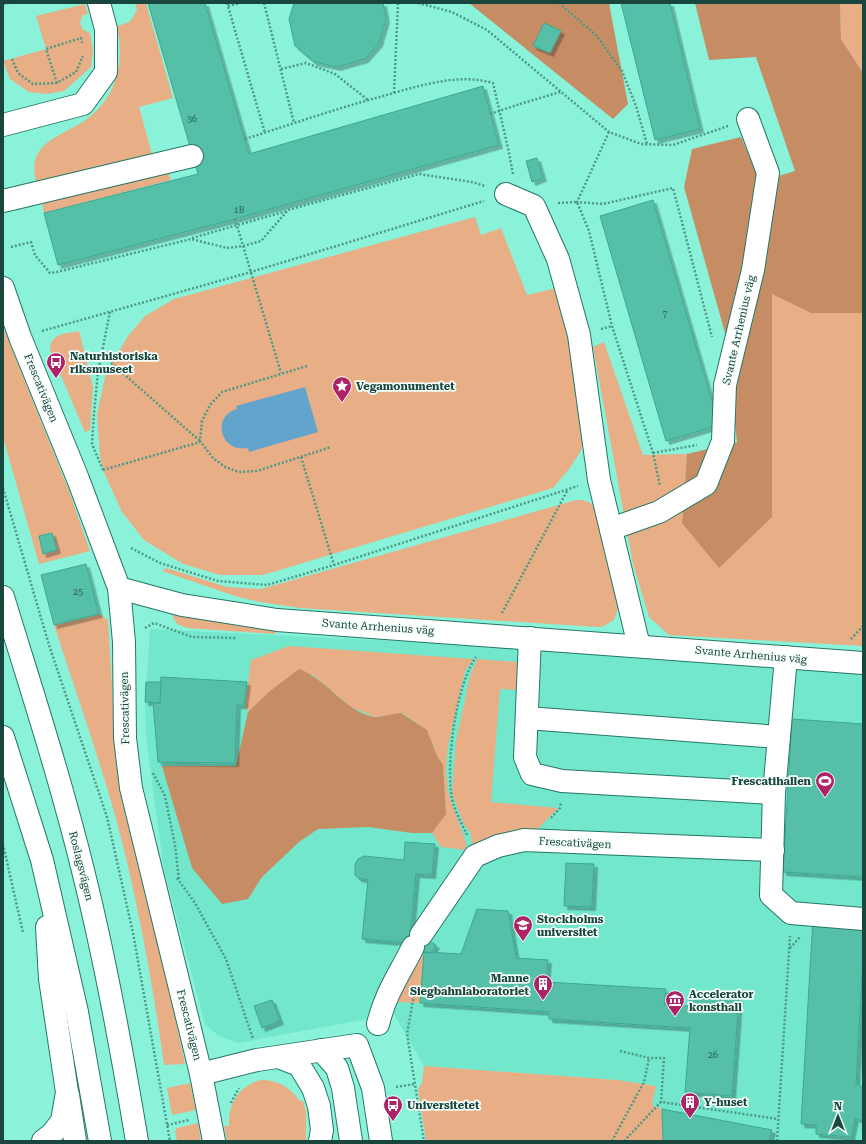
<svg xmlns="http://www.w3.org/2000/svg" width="866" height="1144" font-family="'Roboto Serif',serif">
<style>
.built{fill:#72e7cc}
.green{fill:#e8af87}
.forest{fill:#c68d65}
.water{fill:#62a4cb}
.building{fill:#56bfa7;stroke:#3ca891;filter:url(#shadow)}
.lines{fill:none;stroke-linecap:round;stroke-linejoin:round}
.minor-casing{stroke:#257766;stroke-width:24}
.major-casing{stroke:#257766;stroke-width:24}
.path{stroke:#4f9886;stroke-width:2.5;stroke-dasharray:2 2;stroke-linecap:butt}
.minor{stroke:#fff;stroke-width:22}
.major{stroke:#fff;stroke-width:22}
.path-bridge{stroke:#4f9886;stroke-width:2.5;stroke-dasharray:2 2;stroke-linecap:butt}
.labels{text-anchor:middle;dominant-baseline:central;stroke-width:3.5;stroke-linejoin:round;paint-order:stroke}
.number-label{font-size:9px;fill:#286457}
.street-label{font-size:11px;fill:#19463c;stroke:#f5fefb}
.poi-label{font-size:11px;font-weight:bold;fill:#19463c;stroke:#f5fefb;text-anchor:start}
</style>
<defs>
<filter id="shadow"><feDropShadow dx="3.5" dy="3.5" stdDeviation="0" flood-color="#0004"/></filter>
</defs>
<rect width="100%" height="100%" fill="#8af2d8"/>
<path class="built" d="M150,629L863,664V1141H663L662,1109L652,1105L656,1086L618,1080L424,1066L394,1014L238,1043L219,1036L205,1024L164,870L146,737L145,702Z"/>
<g class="green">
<path d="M140,3H146L173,98L139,107L152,154L144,160L37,184C24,142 62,137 87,119C117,97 125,61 117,26L130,22L137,10L135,4Z"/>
<path d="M840,3H863V73L841,39Z"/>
<path d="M85,4L88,14L83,15L80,22L82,29L90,33L93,50L91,67L64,91L47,94L29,92L10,79L3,61L46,49L36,16Z"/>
<path d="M167,169L171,180L44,213L42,203Z"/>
<path d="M475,217L481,235L501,228L527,295L557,288L585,425L581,451L569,469L553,488L263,575H220L183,564L144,540L122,512L103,470L100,456L97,414L106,373L128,336L145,316L174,299Z"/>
<path d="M772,293L811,313H863V646L669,635L649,617L633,564L593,347L604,342L643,455L687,454L682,523L772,516Z"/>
<path d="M3,327L69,491L90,551L39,564L3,437Z"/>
<path d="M79,331L93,387L90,430L85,432L50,350C50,333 65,334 79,331Z"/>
<path d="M576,500C587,500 591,502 598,510L619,606L614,620L604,626L598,627L300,608L260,602L238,597L162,571L166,568L227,587L261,589Z"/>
<path d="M99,614L108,620L115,737L185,1064L164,1065C155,998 143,932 128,866C109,784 80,705 54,625Z"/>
<path d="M172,615L275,631L276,634L187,628L177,624Z"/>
<path d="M289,646L473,659L465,671L448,746L446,768L448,792L466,843V850L441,847L432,833L446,814L443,765L437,756L427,730L402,713L375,717L351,707L312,674L270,691L248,712L245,706L251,660Z"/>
<path d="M477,659L518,662L520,690L500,689L491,802L558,808L532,835L473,849L470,832L463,823L452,793L456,741L470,676Z"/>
<path d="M420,950L424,952L420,1003L396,1002Z"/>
<path d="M424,1066L618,1080L656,1086L652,1105L662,1109L663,1141H426L418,1089L422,1083Z"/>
<path d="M260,1080C279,1080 289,1087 300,1101H303L306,1111V1141H227L224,1126H229C228,1103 239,1087 260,1080Z"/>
<path d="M190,1083L196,1110L172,1115L167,1088Z"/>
<path d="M198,1123L201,1141H177L175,1131L177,1128Z"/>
</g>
<g class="forest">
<path d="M469,3H609L628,104L613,119Z"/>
<path d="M695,3H840L841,39L863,73V313H811L772,294V517L719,568L682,523L687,454L737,442L725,333L684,187L692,149L741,137L760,182L795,171L756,57L709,60Z"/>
<path d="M299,669C327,679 344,711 374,717C377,718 396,713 401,713L427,730L437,756L443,765L446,814L432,833H412L368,827L318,829L299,842L262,877L248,899L222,904L192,868L162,766H236L248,712L270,691Z"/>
</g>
<path class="water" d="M305,387L318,432L249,452L248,448C220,453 211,416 237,409L236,406Z"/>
<g class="building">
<path d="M148,3H205L249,154L483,86L499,145L235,219L58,265L44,213L198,174Z"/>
<path d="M294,3H383L386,19L379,43L365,59L337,67L314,62L295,46L289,19Z"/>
<path d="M621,3H670L700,129L655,140Z"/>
<path d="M544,23L561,31L550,53L533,46Z"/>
<path d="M537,158L543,178L532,182L526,161Z"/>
<path d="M653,200L719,425L666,441L600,216Z"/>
<path d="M52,533L57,550L43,554L39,536Z"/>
<path d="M86,564L99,614L54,625L41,575Z"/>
<path d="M161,677L247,682L244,705H237L235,763L158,762L153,703H160Z"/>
<path d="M146,682H161L160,703L145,702Z"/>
<path d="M792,719L863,724V877L783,872Z"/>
<path d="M405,842L435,844L432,875L416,874L410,943L362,939L368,880L358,878L355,875V864L358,859L364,856L404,860Z"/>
<path d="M566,863L594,864L592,907L564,906Z"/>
<path d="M477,909L508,911L516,958L548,960L546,982L666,989L664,1005L689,1006L690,994L739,998L732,1096L685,1092L690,1028L549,1019V1012L420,1003L424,952L461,954Z"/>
<path d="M813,918L863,922V961L856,1084L863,1087V1121L855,1118L851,1137L816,1134V1125L801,1124Z"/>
<path d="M411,929L436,945L431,953L424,952L410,943Z"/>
<path d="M272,1000L280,1021L262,1028L254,1006Z"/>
<path d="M662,1109L772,1130L769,1141H663Z"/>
</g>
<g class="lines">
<g class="minor-casing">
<g id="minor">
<path d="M3,125L83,104L106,72V29L99,3"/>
<path d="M506,194L534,206L558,259L579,335L599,480L639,646"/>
<path d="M3,201L192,156"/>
<path d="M3,288L20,337L78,479L119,588L124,642L125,738L131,788L201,1074L214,1141"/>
<path d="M611,529L659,512L706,484L723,441L725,385L753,270L768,173L748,119"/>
<path d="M119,588L182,605L277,620L863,663"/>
<path d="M530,638L525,757L532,774L562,781L774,793L786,657"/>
<path d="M527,718L779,737"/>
<path d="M774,793L771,895L791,913L863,919"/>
<path d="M421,935L475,856L498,846L524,840L773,850"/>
<path d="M378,1024C386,992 399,975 413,947"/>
<path d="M321,1050L337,1068L343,1088L351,1141"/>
<path d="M281,1058L299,1065L313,1088L319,1106L322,1130L320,1141"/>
<path d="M201,1074L257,1060L357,1045L373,1088L381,1141"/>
<path d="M68,1095L75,1141"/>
</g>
</g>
<g class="major-casing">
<g id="major">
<path d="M3,597C24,666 47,736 66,806C97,916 118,1028 137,1141"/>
<path d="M3,737L42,860L77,1012L100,1141"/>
<path d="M43,1141L52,1134L62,1121L67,1092L50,979L47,927"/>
</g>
</g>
<g class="path">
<path d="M227,3L265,133"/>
<path d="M264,3L294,123"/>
<path d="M418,3L452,12L487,30L609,132L641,144L673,145L728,126"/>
<path d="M559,3L596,35L622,71L636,106L647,144"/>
<path d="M3,4L9,3"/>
<path d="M228,6L240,3"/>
<path d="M12,59L18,73L33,84L57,83L76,72L83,56"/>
<path d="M281,69L306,63L335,74L368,100"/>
<path d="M57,83L46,49L81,38L82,43"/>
<path d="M394,93L398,3"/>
<path d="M520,104L560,92"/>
<path d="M609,132L577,202L603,204L673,188L712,337"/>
<path d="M245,139C289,125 332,110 376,98C413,88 455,72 493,83L508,148L513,174"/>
<path d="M558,203L577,202L589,231L612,326L653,453L660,486"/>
<path d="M235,219L281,373"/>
<path d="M192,238L287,211"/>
<path d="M11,247L31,242L35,255L50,273L57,272L191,239L227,248L243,246L261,241L288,210L419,174L472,182L485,186"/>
<path d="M601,329L612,326"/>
<path d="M42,331L251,272L484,201"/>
<path d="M102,355L200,441"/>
<path d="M307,366L222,392L210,405L202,421L200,441L213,458L225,467L239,472L257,471L331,447"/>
<path d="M653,453L697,445"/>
<path d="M301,457L334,565"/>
<path d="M103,470L92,444L94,413L98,372L110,312"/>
<path d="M103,470L200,442"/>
<path d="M3,488L49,645L107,817L133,933L170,1141"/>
<path d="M131,548L160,563L218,581L267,585L334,565L578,486"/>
<path d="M502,613L567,491"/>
<path d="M145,628L154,623L192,637L236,638"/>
<path d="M851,639L863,626"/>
<path d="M153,773L165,796L175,845L179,880"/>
<path d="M551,818L560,808L561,802"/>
<path d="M467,835C461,822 452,806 451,792C447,756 456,686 476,657"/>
<path d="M3,844L23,933"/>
<path d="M177,878L195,903L226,959L253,1039"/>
<path d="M790,948L801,936"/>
<path d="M414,995L407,1034L424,1141"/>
<path d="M620,1051L649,1058H664L661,1102"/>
<path d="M396,1087L415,1084"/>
<path d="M231,1103L239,1088"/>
<path d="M167,1125L189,1120"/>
<path d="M612,1141L644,1082L649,1058"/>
<path d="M624,1141L661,1102L778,1119"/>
<path d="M777,1141L790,936"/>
</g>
<use href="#minor" class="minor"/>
<use href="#major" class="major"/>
<path class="path-bridge" d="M490,114L520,104"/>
</g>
<defs>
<g id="bus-pin" transform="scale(1)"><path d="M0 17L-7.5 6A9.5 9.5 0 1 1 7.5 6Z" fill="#ac2367" stroke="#f5fefb"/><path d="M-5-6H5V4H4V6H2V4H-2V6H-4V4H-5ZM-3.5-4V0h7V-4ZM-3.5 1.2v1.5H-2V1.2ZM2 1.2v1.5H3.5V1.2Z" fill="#fff"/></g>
<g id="sight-pin" transform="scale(1)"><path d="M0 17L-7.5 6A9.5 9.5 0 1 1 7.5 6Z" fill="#ac2367" stroke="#f5fefb"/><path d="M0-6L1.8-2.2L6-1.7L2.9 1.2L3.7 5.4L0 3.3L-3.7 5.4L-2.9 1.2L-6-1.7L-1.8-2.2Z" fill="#fff"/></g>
<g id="stadium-pin" transform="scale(1)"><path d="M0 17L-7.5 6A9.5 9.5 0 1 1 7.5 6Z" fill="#ac2367" stroke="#f5fefb"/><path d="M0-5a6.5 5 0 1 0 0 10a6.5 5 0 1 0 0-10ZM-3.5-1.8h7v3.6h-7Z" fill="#fff"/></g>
<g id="university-pin" transform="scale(1)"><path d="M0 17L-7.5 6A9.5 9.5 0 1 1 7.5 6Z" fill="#ac2367" stroke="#f5fefb"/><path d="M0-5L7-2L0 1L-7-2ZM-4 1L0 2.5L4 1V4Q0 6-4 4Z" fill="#fff"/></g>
<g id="building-pin" transform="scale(1)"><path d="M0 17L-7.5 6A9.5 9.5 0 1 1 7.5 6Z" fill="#ac2367" stroke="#f5fefb"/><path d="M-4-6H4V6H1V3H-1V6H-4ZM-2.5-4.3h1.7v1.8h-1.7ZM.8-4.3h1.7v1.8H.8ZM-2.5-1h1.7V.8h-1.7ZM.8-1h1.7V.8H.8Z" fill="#fff"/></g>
<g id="museum-pin" transform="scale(1)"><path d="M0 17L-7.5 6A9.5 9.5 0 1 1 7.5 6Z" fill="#ac2367" stroke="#f5fefb"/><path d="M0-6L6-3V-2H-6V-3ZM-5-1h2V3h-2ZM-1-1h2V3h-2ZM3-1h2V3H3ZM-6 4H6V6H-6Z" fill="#fff"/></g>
</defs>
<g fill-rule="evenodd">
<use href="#bus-pin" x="56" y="362"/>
<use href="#sight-pin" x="342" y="386"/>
<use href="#stadium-pin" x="825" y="781"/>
<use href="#university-pin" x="523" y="925"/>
<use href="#building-pin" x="543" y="984"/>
<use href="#museum-pin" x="675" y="1000"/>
<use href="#building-pin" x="690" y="1102"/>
<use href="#bus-pin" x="393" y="1105"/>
</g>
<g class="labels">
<g class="number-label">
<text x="192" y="119">36</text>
<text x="239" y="210">1B</text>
<text x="665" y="314">7</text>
<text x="78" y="592">25</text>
<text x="713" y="1055">26</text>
</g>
<g class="street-label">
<text transform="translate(739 330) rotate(-77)">Svante Arrhenius väg</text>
<text transform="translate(41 388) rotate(68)">Frescativägen</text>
<text transform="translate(378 627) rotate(4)">Svante Arrhenius väg</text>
<text transform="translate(751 655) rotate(5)">Svante Arrhenius väg</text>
<text transform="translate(125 708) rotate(-91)">Frescativägen</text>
<text transform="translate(575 843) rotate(3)">Frescativägen</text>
<text transform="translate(81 866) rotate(76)">Roslagsvägen</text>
<text transform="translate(189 1025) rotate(76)">Frescativägen</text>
</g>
<g class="poi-label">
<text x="70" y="356">Naturhistoriska<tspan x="70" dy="13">riksmuseet</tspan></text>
<text x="356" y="386">Vegamonumentet</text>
<text x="811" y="781" text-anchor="end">Frescatihallen</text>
<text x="537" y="919">Stockholms<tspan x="537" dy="13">universitet</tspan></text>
<text x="529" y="978" text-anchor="end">Manne<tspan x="529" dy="13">Siegbahnlaboratoriet</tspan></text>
<text x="689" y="994">Accelerator<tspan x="689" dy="13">konsthall</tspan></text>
<text x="704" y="1102">Y-huset</text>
<text x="407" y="1105">Universitetet</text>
</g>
</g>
<rect width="866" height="1144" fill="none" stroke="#19463c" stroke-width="8"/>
<g transform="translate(838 1116)" stroke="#f5fefb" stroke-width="3" paint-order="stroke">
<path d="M0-3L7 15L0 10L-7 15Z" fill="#19463c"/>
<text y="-6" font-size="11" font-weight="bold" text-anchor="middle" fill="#19463c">N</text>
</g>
</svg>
